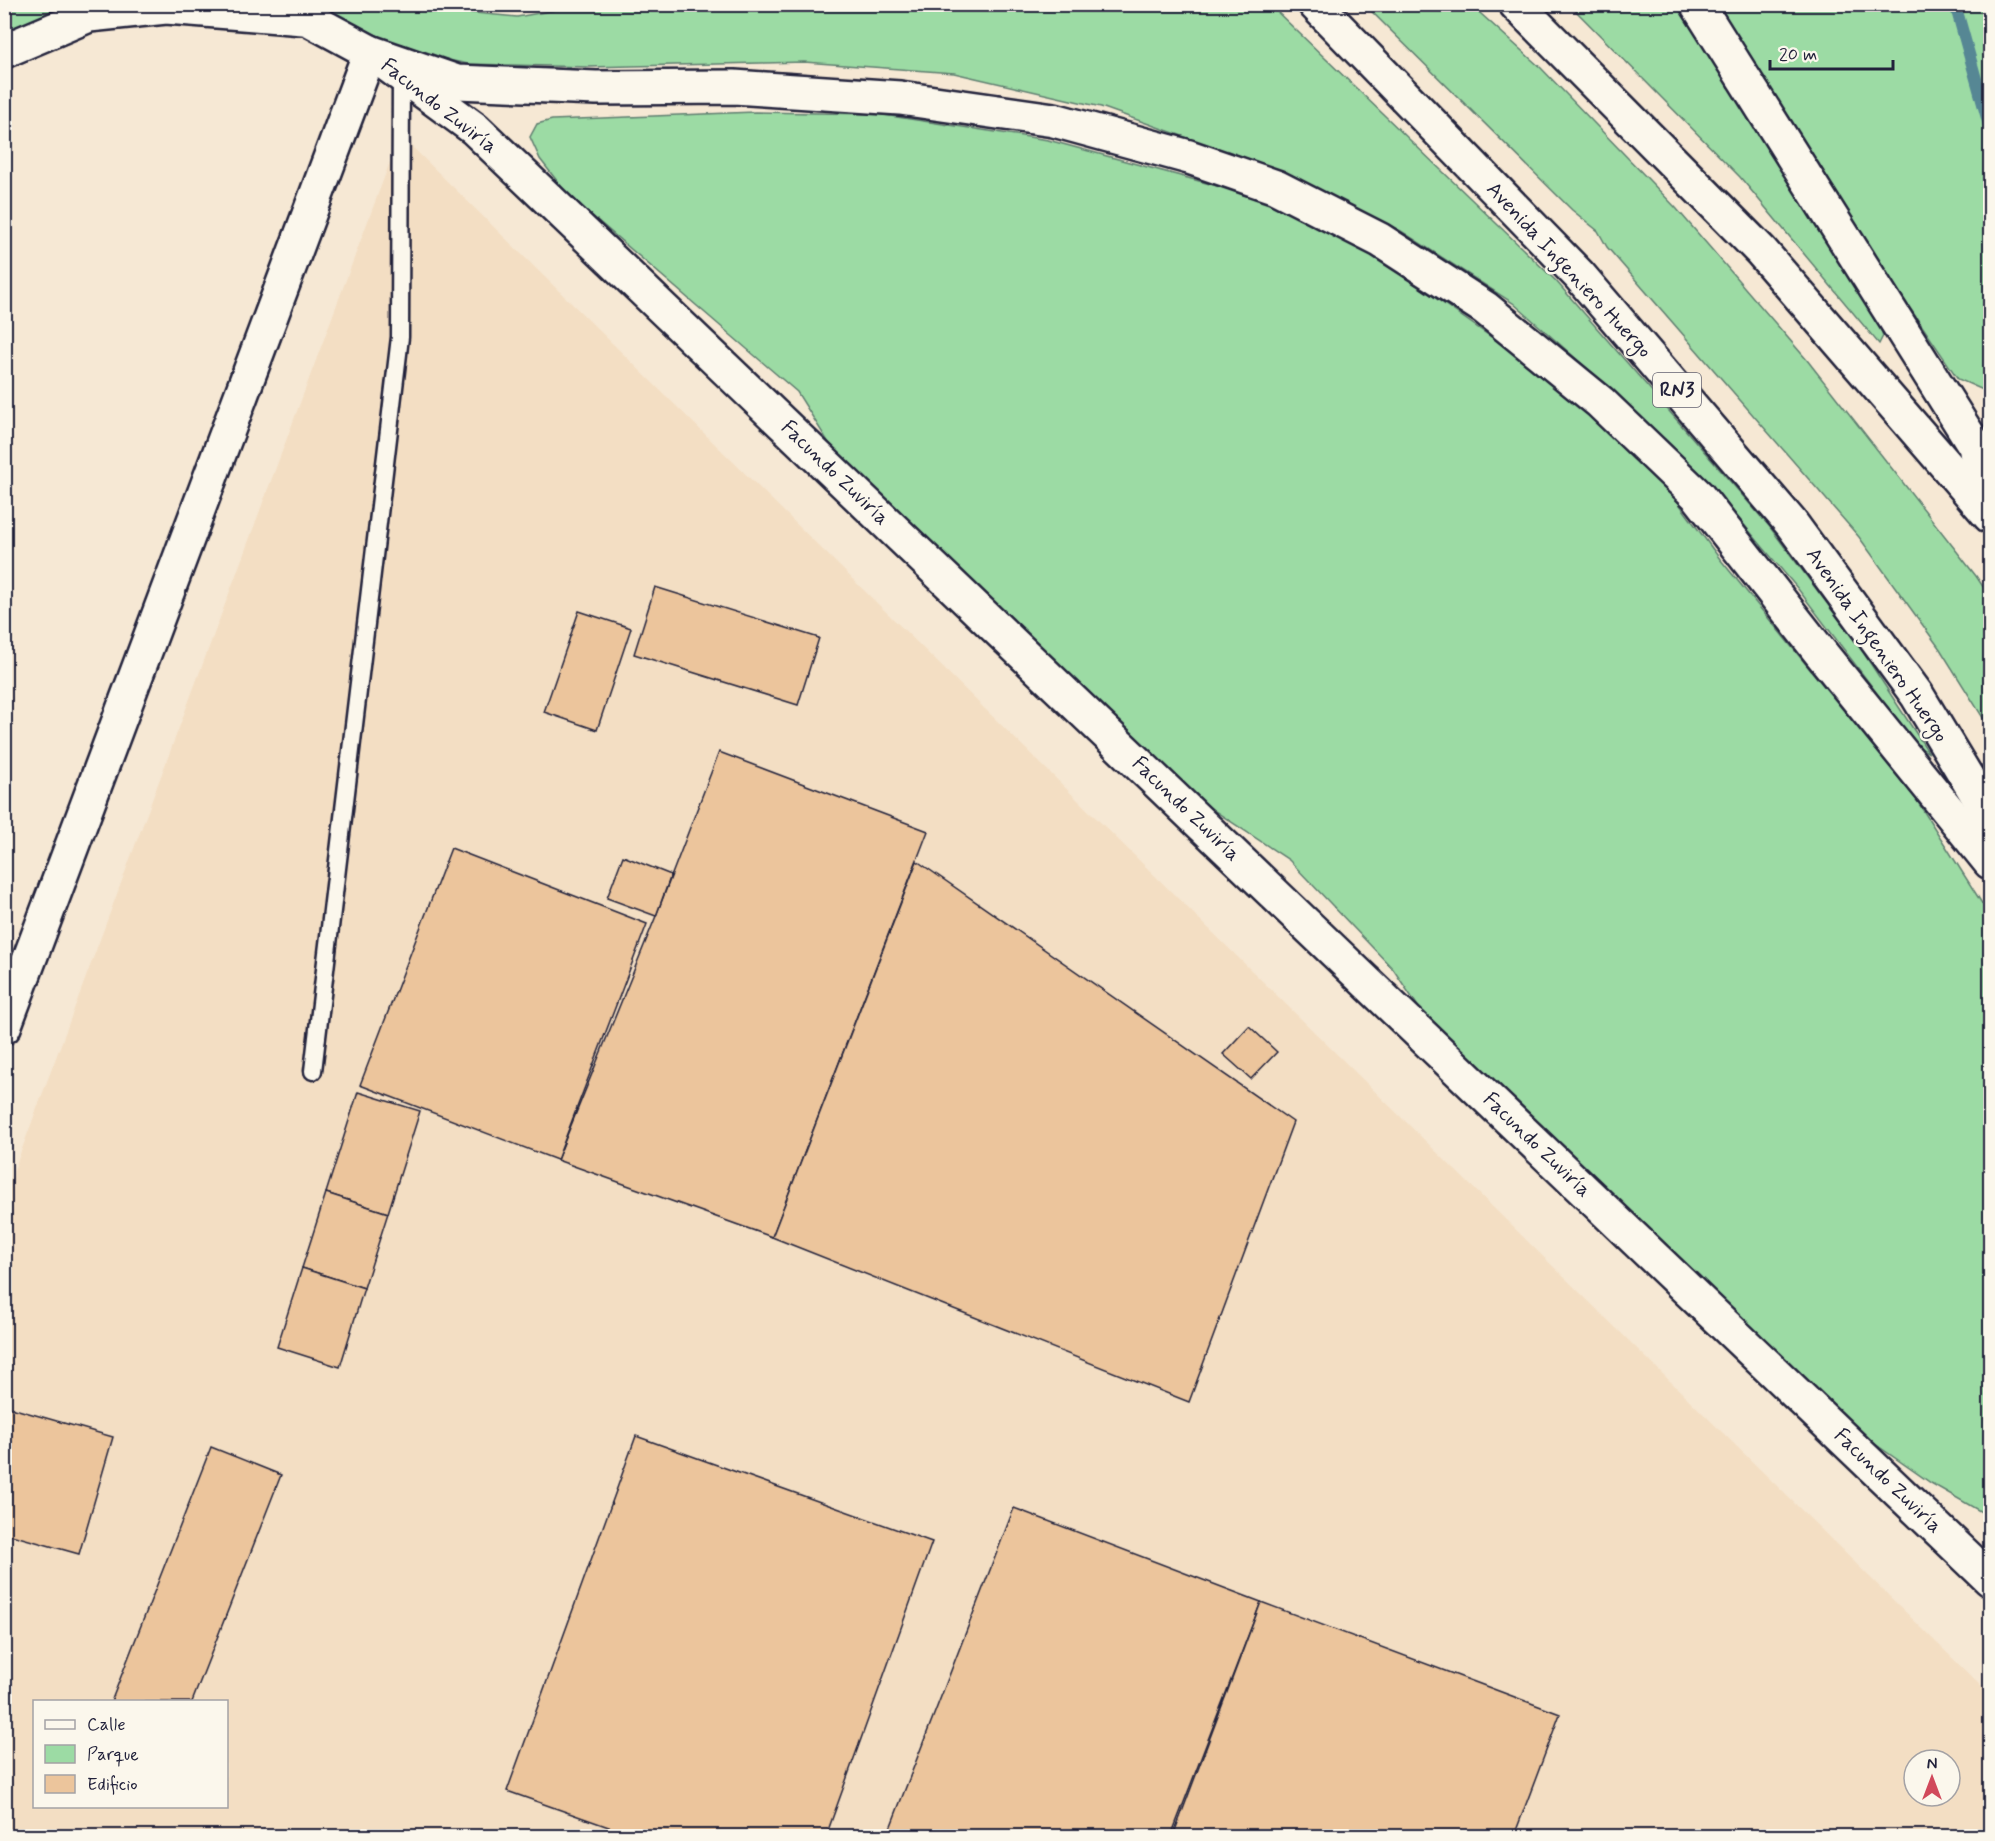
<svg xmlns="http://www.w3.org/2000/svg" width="1995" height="1841" font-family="Mynerve,sans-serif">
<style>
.built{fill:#f3dec3;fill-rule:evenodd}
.green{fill:#9cdba4;stroke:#5f7e70;stroke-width:1.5}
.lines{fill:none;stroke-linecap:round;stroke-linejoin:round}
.stream{stroke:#568794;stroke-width:12}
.building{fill:#ecc59c;stroke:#22223b;stroke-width:1.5}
.lane-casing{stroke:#22223b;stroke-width:21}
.street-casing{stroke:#22223b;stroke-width:38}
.highway-casing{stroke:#22223b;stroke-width:38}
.lane{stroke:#fbf7ec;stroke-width:16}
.street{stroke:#fbf7ec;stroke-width:33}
.highway{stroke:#fbf7ec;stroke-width:33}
.labels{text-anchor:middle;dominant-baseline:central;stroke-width:5;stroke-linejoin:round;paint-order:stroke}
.shield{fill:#fbf7ec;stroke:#636270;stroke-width:1.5}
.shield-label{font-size:20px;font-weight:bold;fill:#22223b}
.street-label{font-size:21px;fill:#22223b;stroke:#fbf7ec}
</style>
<rect width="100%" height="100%" fill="#f6e8d4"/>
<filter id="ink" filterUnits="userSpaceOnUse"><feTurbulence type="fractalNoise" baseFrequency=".0167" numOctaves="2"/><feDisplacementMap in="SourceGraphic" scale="12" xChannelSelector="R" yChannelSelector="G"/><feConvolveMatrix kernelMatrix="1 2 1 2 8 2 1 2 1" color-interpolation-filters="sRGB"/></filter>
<g filter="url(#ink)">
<path class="built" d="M400,135L1990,1695V1836H5L4,1197ZM34,1702H226V1806H34ZM1914,1760H1950V1796H1914Z"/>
<g class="green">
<path d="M5,4L67,5L5,33Z"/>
<path d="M589,4L1270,5L1556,281L1769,526L1859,646L1929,753L1917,746L1798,589L1704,477L1606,385L1513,303L1401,231L1275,169L1101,107L954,73L804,62L589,67L468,64L405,51L356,24L312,5H423L433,9L517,17Z"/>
<path d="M1365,5H1471L1541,68L1676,208L1807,360L1976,576L1990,597V729L1940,649L1859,537L1607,247L1598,231L1572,210Z"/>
<path d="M1570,5H1682L1877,318L1883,336L1879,344L1740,177Z"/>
<path d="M1712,5H1988L1990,17V393L1958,379L1853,224Z"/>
<path d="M755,112L877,114L1048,140L1254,196L1357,243L1551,379L1669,490L1720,559L1916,799L1990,916V1517L1931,1483L1835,1416L1425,1017L1393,969L1289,860L1192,796L832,448L797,392L568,195L540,159L530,137L537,124L552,120Z"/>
</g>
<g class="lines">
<path class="stream" d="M1955,4L1990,129"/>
</g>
<g class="building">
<path d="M655,587L819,638L798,705L634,654Z"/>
<path d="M579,611L631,628L597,730L544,712Z"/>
<path d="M719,752L928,831L772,1237L557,1160L656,916Z"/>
<path d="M451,848L647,924L557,1160L360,1085Z"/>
<path d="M623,856L671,875L656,916L607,898Z"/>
<path d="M917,861L1293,1122L1189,1402L772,1237Z"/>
<path d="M1249,1026L1277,1052L1251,1079L1223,1054Z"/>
<path d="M358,1092L420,1111L388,1213L326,1193Z"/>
<path d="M326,1193L388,1213L364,1288L302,1268Z"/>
<path d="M302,1268L364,1288L340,1367L277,1347Z"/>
<path d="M4,1406L113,1437L79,1554L4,1533Z"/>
<path d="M636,1436L932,1542L826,1836H634L507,1791Z"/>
<path d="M211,1447L281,1475L192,1702H111Z"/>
<path d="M1014,1508L1261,1602L1171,1836H887Z"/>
<path d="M1261,1602L1560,1714L1514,1836H1173Z"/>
</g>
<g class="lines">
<g class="lane-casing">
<path id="lane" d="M313,1071L400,337L401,75"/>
</g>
<g class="street-casing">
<path id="street" d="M4,1027L370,52L475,129L1990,1579"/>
</g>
<g class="highway-casing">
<g id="highway">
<path d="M281,4L370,52L457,82L596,88L734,87L900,98L1054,120L1189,157L1276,187L1380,240L1485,308L1600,402L1698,496L1820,652L1990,862"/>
<path d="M1315,4L1579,275L1791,523L1917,695L1990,816"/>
<path d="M1516,4L1761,251L1990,516"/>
<path d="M1697,4L1975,446L1987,509"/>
<path d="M4,51L89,15L166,7L303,18"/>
</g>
</g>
<use href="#lane" class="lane"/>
<use href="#street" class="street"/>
<use href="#highway" class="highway"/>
</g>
</g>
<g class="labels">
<rect class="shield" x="1653" y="373" width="48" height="34" rx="4.5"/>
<g class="shield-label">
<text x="1677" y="390">RN3</text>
</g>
<g class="street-label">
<text transform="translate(439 106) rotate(38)">Facundo Zuviría</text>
<text transform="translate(1569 270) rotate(47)">Avenida Ingeniero Huergo</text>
<text transform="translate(835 473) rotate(44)">Facundo Zuviría</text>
<text transform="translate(1877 645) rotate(55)">Avenida Ingeniero Huergo</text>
<text transform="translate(1186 809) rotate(44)">Facundo Zuviría</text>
<text transform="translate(1537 1145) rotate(44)">Facundo Zuviría</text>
<text transform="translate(1888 1481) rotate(44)">Facundo Zuviría</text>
</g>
</g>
<rect width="1995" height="1841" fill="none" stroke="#fbf7ec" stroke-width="24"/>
<rect x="12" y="12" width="1971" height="1817" fill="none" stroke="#22223b" stroke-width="2" filter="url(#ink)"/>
<rect x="33" y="1700" width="195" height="108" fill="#fbf7ec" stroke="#a4a2a5" stroke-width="1.5"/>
<rect x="45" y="1720" width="30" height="9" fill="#fbf7ec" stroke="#a4a2a5" stroke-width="1.5"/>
<text x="87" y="1730" font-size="18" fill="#22223b">Calle</text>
<rect x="45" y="1745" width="30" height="18" fill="#9cdba4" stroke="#a4a2a5" stroke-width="1.5"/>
<text x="87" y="1760" font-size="18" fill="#22223b">Parque</text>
<rect x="45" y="1775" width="30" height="18" fill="#ecc59c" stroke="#a4a2a5" stroke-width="1.5"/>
<text x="87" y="1790" font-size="18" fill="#22223b">Edificio</text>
<g transform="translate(1932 1778)"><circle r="28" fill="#fbf7ec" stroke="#a4a2a5" stroke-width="1.5"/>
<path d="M0-4.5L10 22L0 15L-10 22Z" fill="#d1495b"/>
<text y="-9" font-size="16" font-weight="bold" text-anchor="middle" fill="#22223b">N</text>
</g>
<path d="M1770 60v9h123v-9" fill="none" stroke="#22223b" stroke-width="3"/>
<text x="1779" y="60" font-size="18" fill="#22223b" stroke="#fbf7ec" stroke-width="4.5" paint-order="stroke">20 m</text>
</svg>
